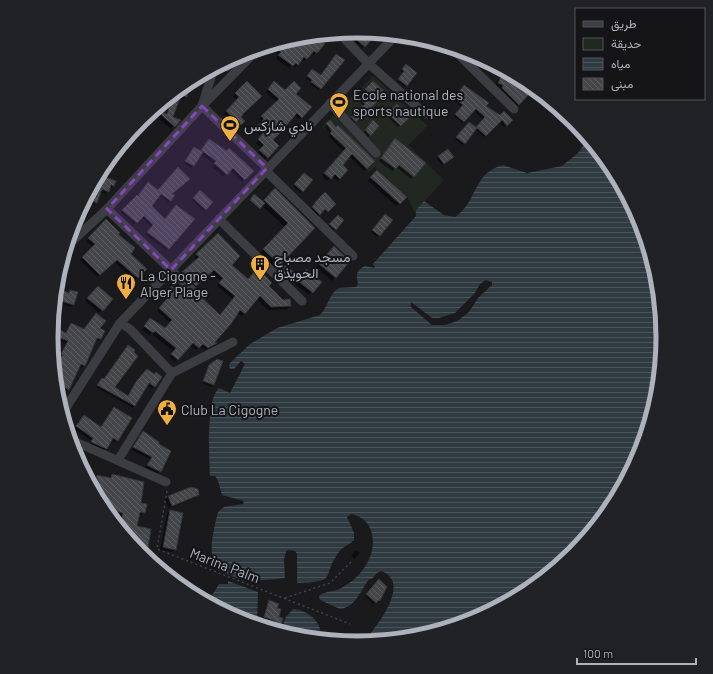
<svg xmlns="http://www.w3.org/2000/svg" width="713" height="674" font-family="Barlow,Vazirmatn,sans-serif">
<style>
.green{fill:#202821}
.water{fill:url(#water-rules)}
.pier{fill:#1a1a1d}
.shadow{fill:#0007}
.building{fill:url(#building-back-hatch);stroke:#343539}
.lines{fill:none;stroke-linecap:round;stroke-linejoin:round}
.path{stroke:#424449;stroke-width:1.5;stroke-dasharray:2 3;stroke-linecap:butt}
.minor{stroke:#3b3d42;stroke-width:9}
.marked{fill:#8547be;fill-opacity:0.2;stroke:#8547be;stroke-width:3;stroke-dasharray:8 5;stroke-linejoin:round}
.labels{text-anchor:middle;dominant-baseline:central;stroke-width:4;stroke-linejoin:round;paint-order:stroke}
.poi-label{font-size:14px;fill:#adb2bc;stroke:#151518;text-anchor:start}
.street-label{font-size:14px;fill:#adb2bc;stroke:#151518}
.rim{fill:none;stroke:#adb2bc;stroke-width:5}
</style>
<defs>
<pattern id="water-rules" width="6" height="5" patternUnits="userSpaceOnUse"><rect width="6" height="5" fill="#303a41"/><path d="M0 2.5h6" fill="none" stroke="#4b545a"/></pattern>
<pattern id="building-back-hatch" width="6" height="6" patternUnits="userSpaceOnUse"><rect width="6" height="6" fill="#44464a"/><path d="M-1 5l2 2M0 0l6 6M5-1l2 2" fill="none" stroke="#5c5e62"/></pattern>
</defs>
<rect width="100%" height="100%" fill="#1a1a1d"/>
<path class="green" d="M373,76L428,126L408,145L444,180L416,210V216L407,196L375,167L369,172L322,127Z"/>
<g class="water">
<path d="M588,139C608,164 627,190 639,220C681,324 663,444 592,530C586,538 579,547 572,554C544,581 510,603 475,619C440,635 400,639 363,642C375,629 413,582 381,571L377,573L372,579H369C361,590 356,607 340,609L320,600L319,596C324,591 333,592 339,589C359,580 377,557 372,534C369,522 363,517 351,514L347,517L354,533V540C349,545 343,546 339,552C320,578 340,581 298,583L297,582V554L295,551L289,550L286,551L284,560L285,578C263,581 223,585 213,558C209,545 215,525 218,512L224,507L243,504L244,501L222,495L218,481L215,476H210C209,458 206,398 219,388L230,393L245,364L241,361L234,369H230L229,364L250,344L277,328L320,315C328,307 328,295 339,288L356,287L358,284C356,275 356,270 365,266L375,268L373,264L416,216V210L424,201L444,215L455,217C478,202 472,173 503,165L527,173L562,166L578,153Z"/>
<path d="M228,581L258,592L257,625L239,620L201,599L211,597L219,584H228Z"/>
<path d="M293,609C304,610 317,617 320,629L317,638L297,637L280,632L286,617Z"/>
</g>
<path class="pier" d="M486,280L492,282V285L478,298L469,312L457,321L445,325H432L411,307V302L432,318H439L455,313L475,293L480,284Z"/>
<g class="shadow">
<path d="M357,31L366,32L372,37L362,48L348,35L347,36L342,32Z"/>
<path d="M313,35L323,44L314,55L311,53L304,61L301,60L295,67L292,65L289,68L276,59L279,55L275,52L287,40Z"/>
<path d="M460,50L467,52L463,56Z"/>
<path d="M237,56L233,64L225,73L223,72L226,64L224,63Z"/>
<path d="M482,59L493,65L487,70L478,62Z"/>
<path d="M404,67L407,85L405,87L397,81L403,73L401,71Z"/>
<path d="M503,70L533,88L516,107L499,91L501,88L495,86Z"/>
<path d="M310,71L321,89L319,90L310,84L312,82L306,78Z"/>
<path d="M198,77L195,86L192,89L188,88L186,96L182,100L179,99L172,117L179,120L171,129L154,115L157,112L165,115L172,97L170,96L187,82Z"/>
<path d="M247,82L261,96L240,117L244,121L238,127L224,114L237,100L233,96Z"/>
<path d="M373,82L376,98L378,100L354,123L350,119L364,106L359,101L367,94L364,91Z"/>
<path d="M275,83L285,92L295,94L310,107L299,119L294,115L272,141L277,146L265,159L258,153L262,148L256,143L262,137L254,130L262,122L259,119L277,102L266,92Z"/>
<path d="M463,88L484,107L500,116L512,120L504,127L499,121L484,137L475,129L462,145L455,139L469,123L476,128L484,120L473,110L462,123L454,116L462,107L453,100Z"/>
<path d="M397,105L409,117L398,127L386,115Z"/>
<path d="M330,121L374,162L364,171L349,156L341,165L347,170L337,181L332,176L327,181L322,176L344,152L328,136L330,135L324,127Z"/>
<path d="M373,122L378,126L368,137L364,132Z"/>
<path d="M137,125L127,148L124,151L122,150L118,157L112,155Z"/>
<path d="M207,142L252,172L242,182L230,170L224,177L212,167L215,164L200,154L191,168L184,163L192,150L200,152Z"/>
<path d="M393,142L413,176L411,179L396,167L392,171L379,161Z"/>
<path d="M448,150L451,159L442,165L437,159Z"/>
<path d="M377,171L405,197L396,206L368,181Z"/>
<path d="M304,174L311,181L301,193L293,187Z"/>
<path d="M97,176L114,181L113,186L105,194L100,192L93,205L87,203L89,198L86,197Z"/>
<path d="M275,190L314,228L276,268L260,253L285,227L261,205L259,209L250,201L254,196L263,203Z"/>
<path d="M158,191L171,194L169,202L159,196L151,206L165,221L193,220L166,250L146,235L152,227L141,217L134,224L121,212L137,196Z"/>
<path d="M200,192L211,202L203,211L192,200Z"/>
<path d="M316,202L335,204L326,212L323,209L317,216L311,209Z"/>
<path d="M385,215L391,220L377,237L371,232Z"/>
<path d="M338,216L343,220L333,231L328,227Z"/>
<path d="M106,221L129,254L146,269L135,280L113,261L97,277L80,260L93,247L86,241Z"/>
<path d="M218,234L231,265L248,280L268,286L283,301L290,300V306L287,309L268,310L256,298L242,316L237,313L214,342L216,343L213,346L205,350L200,346L196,350L189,345L175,362L169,357L174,352L151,333L150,335L142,330L148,322L165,329L170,323L157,311L169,297L165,294L172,288L220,316L233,299L217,286L221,281L211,272L193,288L180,275L197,260L194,258Z"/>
<path d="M331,250L349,261L332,281L316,267Z"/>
<path d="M285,266L293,272L287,279L279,273Z"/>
<path d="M303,273L321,282L309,295L295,284Z"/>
<path d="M95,290L102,310L99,313L85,301Z"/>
<path d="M55,291L68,294L71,291L73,304L71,307L59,303L52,326Z"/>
<path d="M71,325L83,330L99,329L104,332L98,341L95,340L84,366L82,368L79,366L68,389L66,391L61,389L56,397L54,369L62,357L60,356L66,344L51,336V327L66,334Z"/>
<path d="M221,362L213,385L211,387L203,383L209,366Z"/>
<path d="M153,376L161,377L152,389L147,385L133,408L96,387L100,381L127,397Z"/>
<path d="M114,408L117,440L115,442L111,440L104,451L90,445L92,441L74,429L84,416L101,428Z"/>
<path d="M143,433L157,445L160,471L157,474L145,468L150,459L131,450Z"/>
<path d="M112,475L140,504L144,512L141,515H138L136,527L146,554L144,556L118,526L120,516L107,513L102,507L103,503L99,502L92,489L94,479L97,476L109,478Z"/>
<path d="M198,495L195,498L169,508L165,500L168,497Z"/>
<path d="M170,511L176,549L172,552L160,550L167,514Z"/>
<path d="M356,550L360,553L355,559L351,556Z"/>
<path d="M379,581L385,587L379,600L373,604L365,596Z"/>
<path d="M269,602L276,609L280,624L278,626L273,625L274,623L263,619Z"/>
</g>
<g class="building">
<path d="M357,31L368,32L374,37L365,47L348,32Z"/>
<path d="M314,35L325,44L317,53L314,51L307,59L304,57L298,65L296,63L293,66L278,55L281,52L277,49L283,41L297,37Z"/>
<path d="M336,54L345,60L321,89L311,82L312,80L307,76L312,69L321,75Z"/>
<path d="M238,55L234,65L228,71L224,70L227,61Z"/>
<path d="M406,64L417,73L407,86L398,79L404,71L402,69Z"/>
<path d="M502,74L510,78L512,75L534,89L519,105L502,88L503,85L498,83Z"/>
<path d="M199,76L196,86L190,85L187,97L181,95L173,117L181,120L175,127L157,111L167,114L174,93L187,82Z"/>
<path d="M247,81L262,96L243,114L241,117L245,121L241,125L226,111L239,97L235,93Z"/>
<path d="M274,81L285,90L294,81L301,88L296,94L312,107L302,118L297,113L279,134L273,140L279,146L268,158L259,150L264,145L258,139L263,133L256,127L264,119L261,116L279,99L268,89Z"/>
<path d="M373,81L384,91L377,98L379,100L356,122L351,117L365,104L360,99L367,91L365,89Z"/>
<path d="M464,85L489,103L486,106L500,115L504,111L513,120L507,126L502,120L486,136L476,127L485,117L476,109L464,122L455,114L463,105L454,98Z"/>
<path d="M397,104L410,117L401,126L387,113Z"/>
<path d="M330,120L336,127L338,125L375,161L367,169L352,154L343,165L348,170L340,179L335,174L331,179L324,173L346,148L330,133L332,131L326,123Z"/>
<path d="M373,120L379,126L371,136L365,130Z"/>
<path d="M469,122L477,128L465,144L456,137Z"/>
<path d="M137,124L128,149L124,148L122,154L114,152Z"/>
<path d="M395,138L426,163L414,177L399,165L396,169L381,158Z"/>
<path d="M209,139L227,151L229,148L254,171L245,180L233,168L227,175L214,163L216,161L201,150Z"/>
<path d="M194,147L203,152L194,166L185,161Z"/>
<path d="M448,149L454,157L444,164L438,156Z"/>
<path d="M178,167L190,179L172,194L175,195L171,201L161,194L152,206L165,219L176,205L195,219L169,249L147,232L153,225L144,216L137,223L122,210L137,195L138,196L148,182L158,190Z"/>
<path d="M377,170L407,197L400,204L370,177Z"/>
<path d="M304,173L313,180L303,192L294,184Z"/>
<path d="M98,174L116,181L114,186L111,185L109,192L102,189L97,203L90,200L92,195L88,194Z"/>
<path d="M275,188L315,228L280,265L263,249L288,223L264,200Z"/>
<path d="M200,190L213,202L206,210L193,198Z"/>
<path d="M325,192L336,204L328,212L325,209L320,215L312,207L317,200Z"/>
<path d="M254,194L265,203L260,209L250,200Z"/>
<path d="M385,214L393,220L380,236L372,230Z"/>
<path d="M338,215L344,220L336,230L329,224Z"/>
<path d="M106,219L120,233L118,234L135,248L131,254L147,269L138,278L117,260L100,275L82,257L95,244L88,238Z"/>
<path d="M218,233L240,256L232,265L248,279L258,268L272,283L269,286L283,300L290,299L291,306L271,307L260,296L245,314L240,310L231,324L215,342L217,343L208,348L203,344L199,348L193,343L178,360L171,354L176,348L155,331L153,333L144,326L150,318L165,328L172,320L159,308L171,294L168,291L172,286L174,289L178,285L190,296L197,293L220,315L235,296L219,283L223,278L214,270L196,286L182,272L199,257L196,254Z"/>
<path d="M334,246L350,261L336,278L319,264Z"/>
<path d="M285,265L294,272L289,278L280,271Z"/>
<path d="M306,269L322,282L313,293L297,280Z"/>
<path d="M98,286L113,299L103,311L87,298Z"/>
<path d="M70,290L78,292L74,305L61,301L64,291L69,293Z"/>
<path d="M96,313L106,321L100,328L105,331L101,339L97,338L85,366L81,364L69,390L64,387L57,398L54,369L63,355L61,354L68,341L51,334L52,326L66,333L71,323L84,329Z"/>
<path d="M128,345L135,350L134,352L138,356L115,387L128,396L137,380L147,369L154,374L156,372L162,377L155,387L149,383L135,406L97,385L102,378L104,379Z"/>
<path d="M217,359L223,361L214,385L203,381L209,365Z"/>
<path d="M114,407L132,418L118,441L113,438L107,449L91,442L93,438L76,426L84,415L101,427Z"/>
<path d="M143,431L159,442V444L171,451L161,472L147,465L152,457L133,447Z"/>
<path d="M112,474L144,482L141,503L147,504L145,513L140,512L137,526L151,529L147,554L139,552L120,529L123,513L103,508L94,492L97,475L111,478Z"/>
<path d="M191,487L198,489L199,495L172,506L168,496Z"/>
<path d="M170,510L183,513L176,550L163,547Z"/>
<path d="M379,579L387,587L380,601L379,600L376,603L366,594Z"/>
<path d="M269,600L279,604L277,608L281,609L279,617L283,618L281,625L274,623L275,621L264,617Z"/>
</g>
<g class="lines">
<g class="path">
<path d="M167,491L157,549L350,624"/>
<path d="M285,598L330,583L352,561"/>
</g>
<g class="minor">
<path d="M339,33L368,63L425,114"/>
<path d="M452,48L514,109"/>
<path d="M214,68L202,106L267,168"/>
<path d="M330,103L376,153"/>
<path d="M265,170L353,256"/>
<path d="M107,209L192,290"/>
<path d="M219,219L302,301"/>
<path d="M66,247L107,209L202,106L259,48"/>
<path d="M120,323L130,329L172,373"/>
<path d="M62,414L120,323L396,35"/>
<path d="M69,439L166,482"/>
<path d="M118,460L172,373L233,342"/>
</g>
</g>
<path class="marked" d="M202,106L267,168L171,270L107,209Z"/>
<defs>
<g id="stadium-pin" transform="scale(1)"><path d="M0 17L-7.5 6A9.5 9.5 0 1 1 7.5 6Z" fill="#eeae41" stroke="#151518"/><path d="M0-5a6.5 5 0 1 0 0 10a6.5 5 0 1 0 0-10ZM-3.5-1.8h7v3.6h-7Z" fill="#111"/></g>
<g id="building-pin" transform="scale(1)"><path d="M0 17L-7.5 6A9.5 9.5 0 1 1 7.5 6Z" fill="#eeae41" stroke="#151518"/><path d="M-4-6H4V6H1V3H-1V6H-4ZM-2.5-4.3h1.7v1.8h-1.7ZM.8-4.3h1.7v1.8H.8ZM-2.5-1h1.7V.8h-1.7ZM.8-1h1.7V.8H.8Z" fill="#111"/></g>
<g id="restaurant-pin" transform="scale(1)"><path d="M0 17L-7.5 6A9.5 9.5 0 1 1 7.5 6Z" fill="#eeae41" stroke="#151518"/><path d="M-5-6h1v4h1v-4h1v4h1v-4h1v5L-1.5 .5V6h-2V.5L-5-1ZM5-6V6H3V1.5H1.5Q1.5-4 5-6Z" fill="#111"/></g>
<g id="civic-pin" transform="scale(1)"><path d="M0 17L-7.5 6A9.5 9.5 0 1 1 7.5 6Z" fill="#eeae41" stroke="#151518"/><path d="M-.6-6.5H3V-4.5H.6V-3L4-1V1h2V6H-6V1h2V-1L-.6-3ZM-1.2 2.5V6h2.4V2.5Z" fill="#111"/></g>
</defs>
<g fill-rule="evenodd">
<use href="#stadium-pin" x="339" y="102"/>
<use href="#stadium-pin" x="230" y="125"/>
<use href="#building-pin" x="260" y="264"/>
<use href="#restaurant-pin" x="126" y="283"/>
<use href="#civic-pin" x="167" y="409"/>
</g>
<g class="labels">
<g class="poi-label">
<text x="353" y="94">Ecole national des<tspan x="353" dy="16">sports nautique</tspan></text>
<text x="244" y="125">نادي شاركس</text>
<text x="274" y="256">مسجد مصباح<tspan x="274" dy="16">الحويذق</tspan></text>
<text x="140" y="275">La Cigogne -<tspan x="140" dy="16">Alger Plage</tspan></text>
<text x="181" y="409">Club La Cigogne</text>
</g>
<g class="street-label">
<text transform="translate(225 565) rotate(21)">Marina Palm</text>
</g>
</g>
<path d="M0 0H713V674H0ZM58 337a299 299 0 1 1 598 0a299 299 0 1 1-598 0Z" fill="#212225" fill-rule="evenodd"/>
<path class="rim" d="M58 337a299 299 0 1 1 598 0a299 299 0 1 1-598 0Z"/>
<rect x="575" y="8" width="130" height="92" fill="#151518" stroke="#52545a"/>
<rect x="583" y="21" width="20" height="6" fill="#3b3d42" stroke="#52545a"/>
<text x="611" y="28" font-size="12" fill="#adb2bc">طريق</text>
<rect x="583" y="38" width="20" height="12" fill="#202821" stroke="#52545a"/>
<text x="611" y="48" font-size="12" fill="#adb2bc">حديقة</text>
<rect x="583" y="58" width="20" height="12" fill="url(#water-rules)" stroke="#52545a"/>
<text x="611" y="68" font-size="12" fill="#adb2bc">مياه</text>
<rect x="583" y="78" width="20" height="12" fill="url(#building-back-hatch)" stroke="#52545a"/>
<text x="611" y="88" font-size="12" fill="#adb2bc">مبنى</text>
<path d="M577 658v6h119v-6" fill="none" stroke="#adb2bc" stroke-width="2"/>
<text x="583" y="658" font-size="12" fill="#adb2bc" stroke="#151518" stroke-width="3" paint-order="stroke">100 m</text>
</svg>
